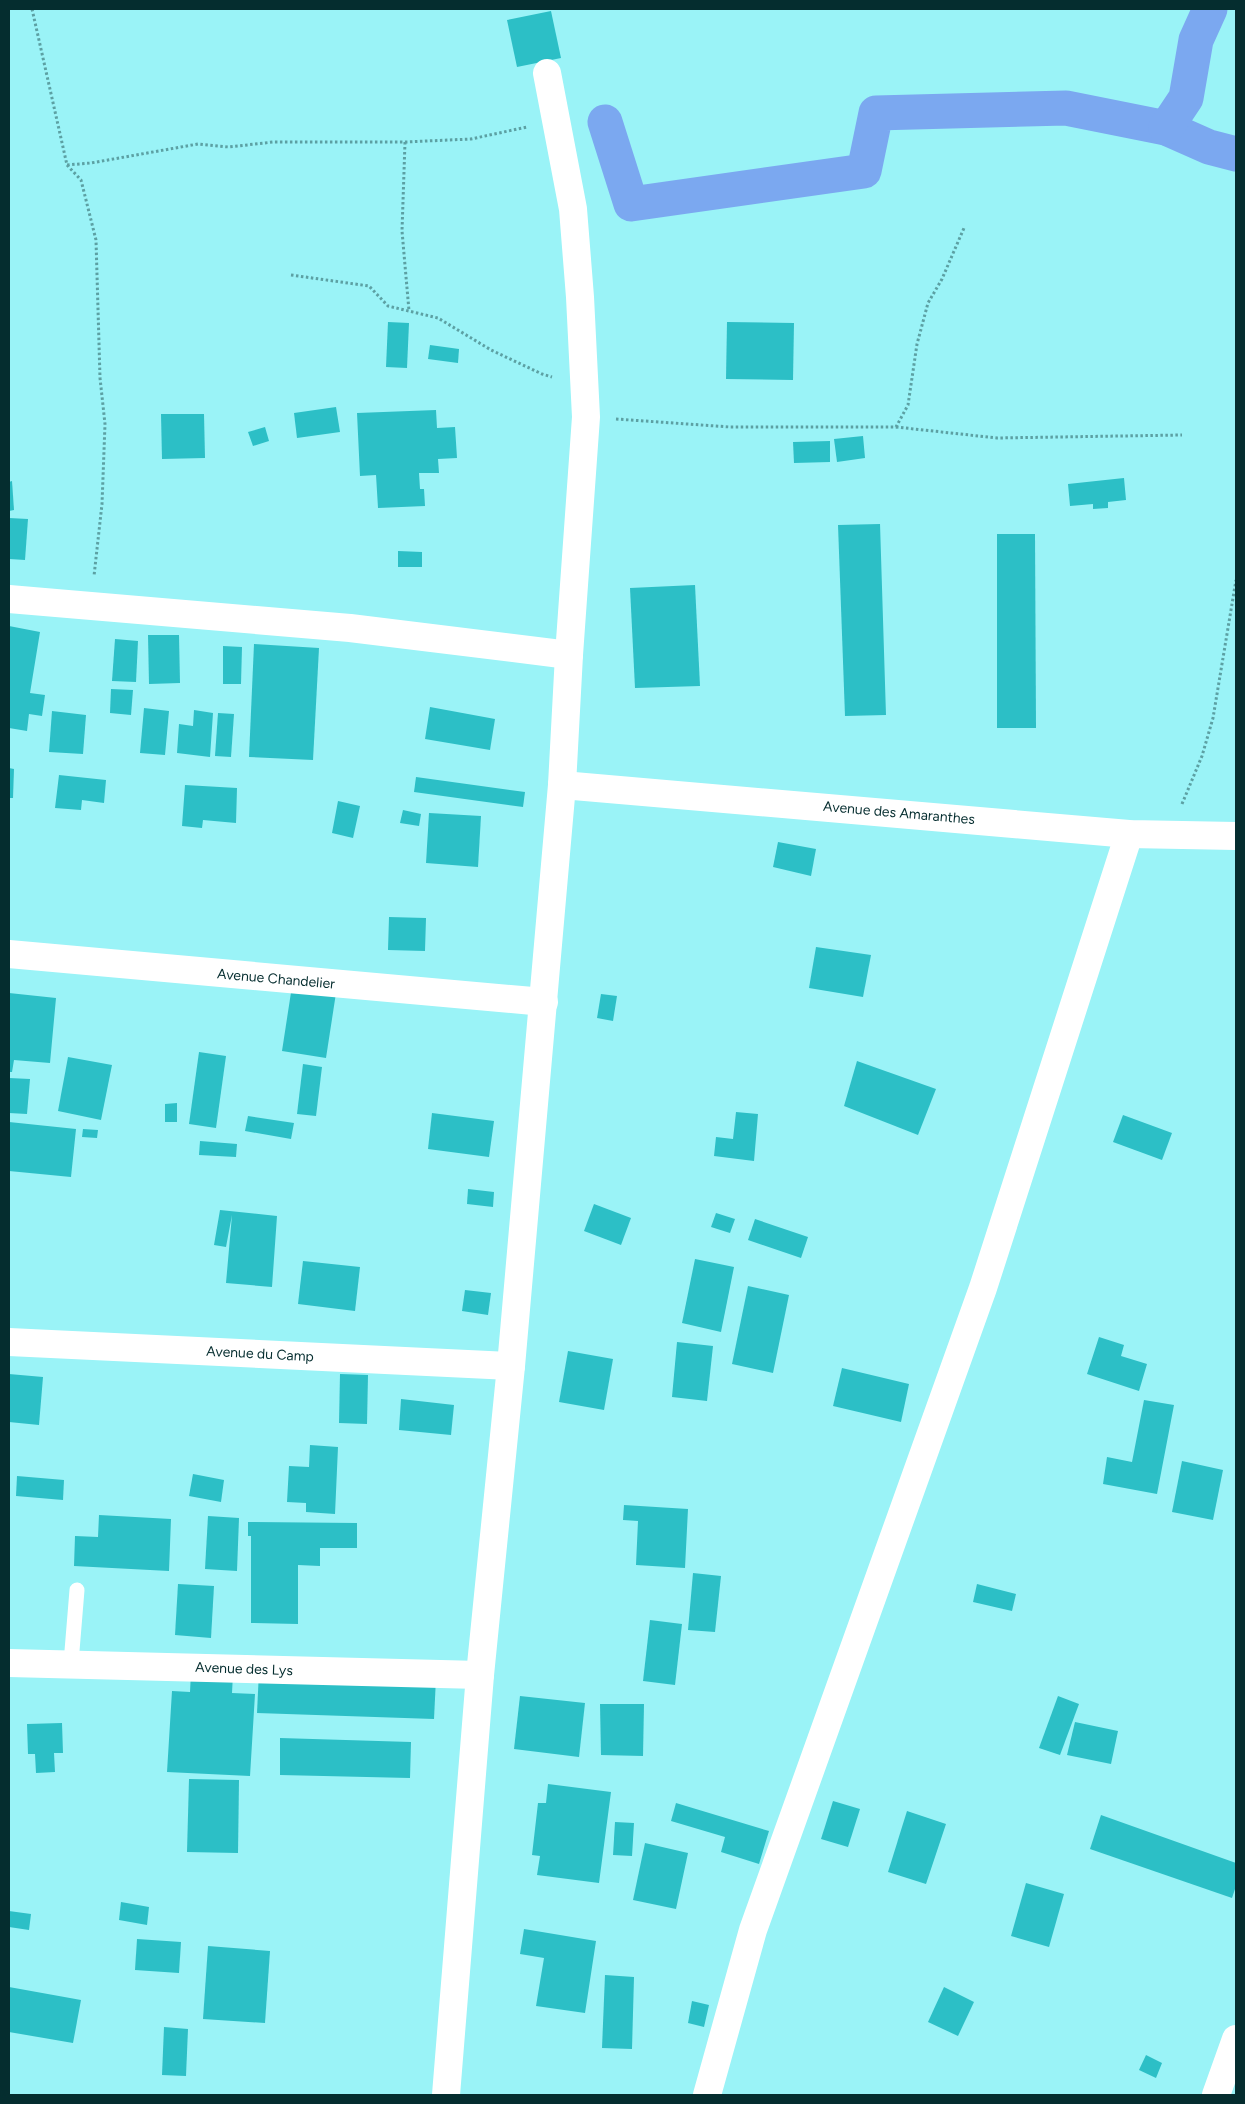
<svg xmlns="http://www.w3.org/2000/svg" width="1245" height="2104" font-family="Figtree,sans-serif">
<style>
.lines{fill:none;stroke-linecap:round;stroke-linejoin:round}
.canal{stroke:#7ba8f0;stroke-width:35}
.building{fill:#2cbfc6}
.path{stroke:#5ca0a3;stroke-width:3;stroke-dasharray:2.5 2.5;stroke-linecap:butt}
.service{stroke:#fff;stroke-width:15}
.minor{stroke:#fff;stroke-width:28}
.labels{text-anchor:middle;dominant-baseline:central;stroke-width:4.5;stroke-linejoin:round;paint-order:stroke}
.street-label{font-size:14px;fill:#052d2f;stroke:#fff}
</style>
<rect width="100%" height="100%" fill="#9af3f7"/>
<g class="lines">
<g class="canal">
<path d="M605,122L631,204L864,171L876,113L1066,108L1166,128L1209,147L1236,154"/>
<path d="M1166,128L1186,98L1196,40L1210,9"/>
</g>
</g>
<g class="building">
<path d="M551,11L561,58L517,67L507,20Z"/>
<path d="M388,322L409,323L407,368L386,367Z"/>
<path d="M727,322L794,323L793,380L726,379Z"/>
<path d="M430,345L459,349L458,363L428,359Z"/>
<path d="M336,407L340,432L297,438L294,413Z"/>
<path d="M436,410L437,428L455,427L457,458L438,459L439,473H419L420,489H424L425,506L378,508L376,475L360,476L357,413Z"/>
<path d="M161,414H204L205,458L162,459Z"/>
<path d="M265,427L269,441L253,446L248,432Z"/>
<path d="M863,436L865,458L837,462L834,439Z"/>
<path d="M830,441V462L794,463L793,442Z"/>
<path d="M1124,478L1126,500L1108,502V508L1093,509V504L1070,506L1068,484Z"/>
<path d="M12,481L14,510L9,511V482Z"/>
<path d="M9,518L28,519L25,560L9,559Z"/>
<path d="M880,524L886,715L845,716L838,525Z"/>
<path d="M997,534H1035L1036,728H997Z"/>
<path d="M398,551L422,552V567H398Z"/>
<path d="M695,585L700,686L635,688L630,588Z"/>
<path d="M9,626L40,632L30,693L45,695L42,716L29,714L27,731L9,728Z"/>
<path d="M148,635H179L180,683L149,684Z"/>
<path d="M115,639L138,641L136,682L112,681Z"/>
<path d="M254,644L319,648L313,760L249,757Z"/>
<path d="M223,646L242,647L241,684H223Z"/>
<path d="M111,689L133,690L131,715L110,713Z"/>
<path d="M430,707L495,719L490,750L425,739Z"/>
<path d="M144,708L169,711L165,755L140,753Z"/>
<path d="M194,710L213,713L210,757L177,753L179,724L193,726Z"/>
<path d="M52,711L86,715L83,754L49,752Z"/>
<path d="M218,713L234,714L231,757L215,756Z"/>
<path d="M9,768L14,769L13,798H9Z"/>
<path d="M59,775L106,780L104,803L82,800L81,810L55,808Z"/>
<path d="M416,777L525,792L523,807L414,792Z"/>
<path d="M185,785L237,788L236,823L203,820L202,828L182,826Z"/>
<path d="M338,801L360,806L353,838L332,833Z"/>
<path d="M403,810L421,814L419,826L400,823Z"/>
<path d="M429,813L481,816L478,867L426,863Z"/>
<path d="M778,842L816,849L811,876L773,867Z"/>
<path d="M389,917L426,918L425,951L388,950Z"/>
<path d="M816,947L871,955L863,997L809,988Z"/>
<path d="M292,986L336,993L326,1058L282,1051Z"/>
<path d="M9,993L56,998L50,1063L14,1060L12,1072H9Z"/>
<path d="M601,994L617,996L613,1021L597,1018Z"/>
<path d="M199,1052L226,1056L216,1128L189,1124Z"/>
<path d="M68,1057L112,1065L101,1120L58,1111Z"/>
<path d="M857,1061L936,1089L918,1135L844,1106Z"/>
<path d="M303,1064L322,1067L316,1116L297,1114Z"/>
<path d="M9,1078L30,1079L27,1114L9,1113Z"/>
<path d="M177,1103V1122H165V1104Z"/>
<path d="M736,1112L758,1114L754,1161L714,1156L716,1137L733,1139Z"/>
<path d="M432,1113L494,1121L489,1157L428,1149Z"/>
<path d="M1123,1115L1172,1133L1162,1160L1113,1142Z"/>
<path d="M248,1116L294,1123L291,1139L245,1131Z"/>
<path d="M9,1122L76,1129L71,1177L9,1171Z"/>
<path d="M83,1129L98,1130L97,1138L82,1137Z"/>
<path d="M200,1141L237,1144L236,1157L199,1155Z"/>
<path d="M468,1189L494,1192L493,1207L467,1204Z"/>
<path d="M594,1204L631,1218L621,1245L584,1231Z"/>
<path d="M220,1210L277,1216L272,1287L226,1283L232,1215L226,1247L214,1245Z"/>
<path d="M716,1213L735,1219L730,1233L711,1227Z"/>
<path d="M755,1219L808,1237L801,1258L748,1240Z"/>
<path d="M695,1259L734,1267L721,1332L682,1323Z"/>
<path d="M303,1261L360,1267L355,1311L298,1304Z"/>
<path d="M748,1286L789,1295L773,1373L732,1364Z"/>
<path d="M465,1290L491,1293L488,1315L462,1311Z"/>
<path d="M1099,1337L1124,1345L1121,1356L1147,1364L1139,1391L1087,1374Z"/>
<path d="M677,1342L713,1346L707,1401L672,1397Z"/>
<path d="M568,1351L613,1359L604,1410L559,1402Z"/>
<path d="M842,1368L909,1384L901,1422L833,1406Z"/>
<path d="M9,1374L43,1377L39,1425L9,1422Z"/>
<path d="M340,1374L368,1375L367,1424L339,1423Z"/>
<path d="M401,1399L454,1405L451,1435L399,1430Z"/>
<path d="M1144,1400L1174,1405L1157,1494L1103,1484L1107,1457L1132,1462Z"/>
<path d="M310,1445L338,1447L335,1514L306,1512V1503L287,1502L289,1466L309,1467Z"/>
<path d="M1182,1461L1223,1470L1213,1520L1172,1512Z"/>
<path d="M193,1474L224,1480L221,1502L189,1496Z"/>
<path d="M17,1476L64,1480L63,1500L16,1496Z"/>
<path d="M624,1505L688,1509L685,1568L636,1565L638,1521L623,1520Z"/>
<path d="M99,1515L171,1519L169,1571L74,1566L75,1536L98,1537Z"/>
<path d="M208,1516L239,1518L237,1571L205,1569Z"/>
<path d="M248,1522L357,1523V1548H320V1566L298,1565V1624L251,1623V1536H248Z"/>
<path d="M693,1573L721,1576L715,1632L688,1630Z"/>
<path d="M178,1584L214,1586L211,1638L175,1635Z"/>
<path d="M977,1584L1016,1594L1012,1611L973,1602Z"/>
<path d="M650,1620L682,1624L675,1685L643,1681Z"/>
<path d="M259,1671L436,1678L434,1719L257,1713Z"/>
<path d="M191,1672L233,1674L232,1693L255,1694L250,1776L167,1772L172,1691L190,1692Z"/>
<path d="M520,1696L585,1703L579,1757L514,1749Z"/>
<path d="M1058,1696L1079,1704L1060,1755L1039,1748Z"/>
<path d="M600,1704H644L643,1756L601,1755Z"/>
<path d="M1075,1722L1118,1731L1111,1764L1067,1755Z"/>
<path d="M62,1723L63,1753H54L55,1772L36,1773L35,1754H28L27,1724Z"/>
<path d="M280,1738L411,1742L410,1778L280,1775Z"/>
<path d="M189,1779L239,1780L238,1853L187,1852Z"/>
<path d="M548,1784L611,1792L599,1883L537,1875L540,1856L532,1855L538,1803H546Z"/>
<path d="M833,1801L860,1809L848,1847L821,1839Z"/>
<path d="M676,1803L769,1831L759,1864L721,1852L725,1837L671,1821Z"/>
<path d="M907,1811L946,1824L926,1884L888,1872Z"/>
<path d="M1101,1815L1236,1863V1886L1232,1898L1090,1849Z"/>
<path d="M615,1822L634,1823L632,1856L613,1855Z"/>
<path d="M645,1843L688,1853L676,1909L633,1900Z"/>
<path d="M1026,1883L1064,1894L1049,1947L1011,1936Z"/>
<path d="M121,1902L149,1907L147,1925L119,1920Z"/>
<path d="M9,1911L31,1914L29,1930L9,1927Z"/>
<path d="M524,1929L596,1941L585,2013L536,2006L544,1958L520,1954Z"/>
<path d="M137,1939L181,1942L179,1973L135,1970Z"/>
<path d="M208,1946L270,1951L265,2023L203,2019Z"/>
<path d="M605,1975L634,1977L632,2049L602,2048Z"/>
<path d="M9,1987L81,2000L73,2043L9,2032Z"/>
<path d="M944,1987L974,2002L958,2036L928,2022Z"/>
<path d="M692,2001L709,2005L704,2027L688,2023Z"/>
<path d="M164,2027L188,2029L186,2076L162,2075Z"/>
<path d="M1146,2055L1162,2063L1156,2078L1139,2070Z"/>
</g>
<g class="lines">
<g class="path">
<path d="M32,9L67,165L91,163L198,144L229,147L273,142H405L471,139L527,127"/>
<path d="M405,142L402,231L409,311"/>
<path d="M67,165L81,180L96,240L100,378L105,424L102,504L94,576"/>
<path d="M291,275L369,286L388,306L438,318L491,350L542,374L552,377"/>
<path d="M616,419L730,427H896L908,405L917,344L928,303L942,279L964,228"/>
<path d="M896,427L997,438L1182,435"/>
<path d="M1182,804L1202,756L1213,718L1236,580"/>
</g>
<path class="service" d="M71,1663L77,1590"/>
<g class="minor">
<path d="M9,599L350,628L569,655"/>
<path d="M562,785L1129,834L1236,836"/>
<path d="M9,954L544,1002"/>
<path d="M9,1342L511,1366"/>
<path d="M9,1663L480,1675"/>
<path d="M446,2095L480,1675L511,1366L562,785L569,655L586,417L580,297L573,209L547,73"/>
<path d="M707,2095L753,1930L983,1288L1129,834"/>
<path d="M1216,2095L1236,2039"/>
</g>
</g>
<g class="labels">
<g class="street-label">
<text transform="translate(899 813) rotate(5)">Avenue des Amaranthes</text>
<text transform="translate(276 979) rotate(5)">Avenue Chandelier</text>
<text transform="translate(260 1354) rotate(3)">Avenue du Camp</text>
<text transform="translate(244 1669) rotate(2)">Avenue des Lys</text>
</g>
</g>
<rect width="1245" height="2104" fill="none" stroke="#052d2f" stroke-width="20"/>
</svg>
